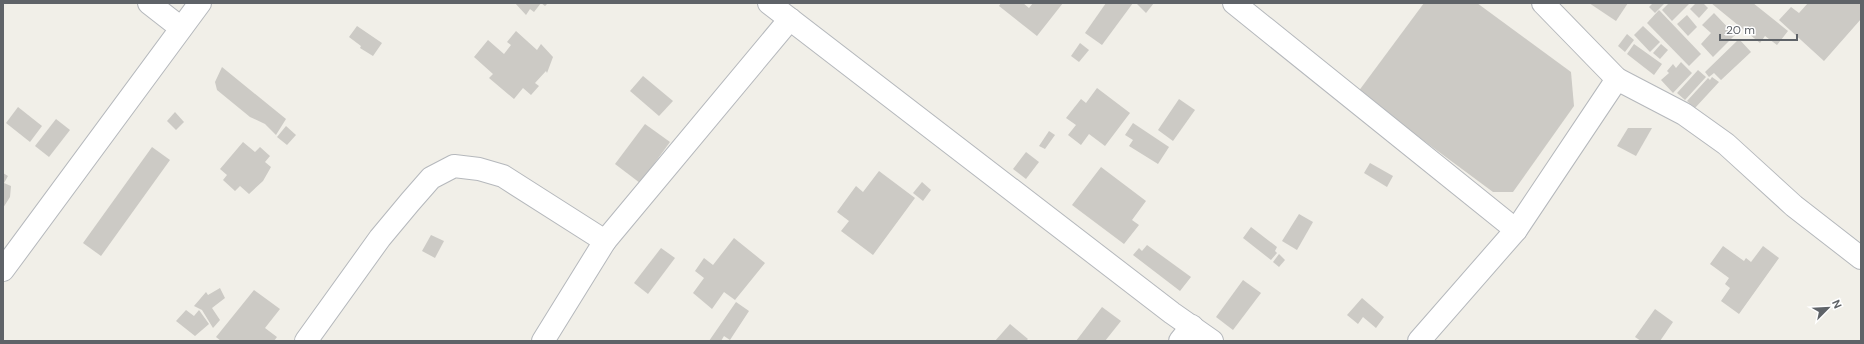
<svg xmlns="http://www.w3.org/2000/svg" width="1864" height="344" font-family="'DM Sans',sans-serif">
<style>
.building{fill:#cccac5}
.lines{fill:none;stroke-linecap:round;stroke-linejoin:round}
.minor-casing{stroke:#b5b8bc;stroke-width:24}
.minor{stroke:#fff;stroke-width:22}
</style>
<rect width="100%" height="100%" fill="#f1efe8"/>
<g class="building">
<path d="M515,3H548L545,6L541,3L534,12L530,9L526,15Z"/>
<path d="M1001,3H1023L1029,8L1033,3H1063L1037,36L999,6Z"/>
<path d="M1106,3H1133L1102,45L1085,33Z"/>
<path d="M1138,3H1154L1146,13L1137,4Z"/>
<path d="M1424,3H1477L1571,72L1574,106L1513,192H1493L1358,92Z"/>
<path d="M1589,3H1628L1616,21Z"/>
<path d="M1653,3H1665L1655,13L1649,7Z"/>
<path d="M1669,3H1690L1672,21L1662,10Z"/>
<path d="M1696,3H1703L1708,8L1699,18L1690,9Z"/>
<path d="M1711,3H1753L1788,31L1777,45L1765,36L1760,43Z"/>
<path d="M1808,3H1861V19L1824,61L1779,20L1791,7L1799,13Z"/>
<path d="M1659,10L1701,54L1689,66L1647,23Z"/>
<path d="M1714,13L1735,35L1713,57L1701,44L1711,33L1702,25Z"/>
<path d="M1687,15L1697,27L1688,36L1677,24Z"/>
<path d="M357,26L382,43L373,56L360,48L361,46L349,37Z"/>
<path d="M1643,26L1660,42L1650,52L1634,35Z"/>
<path d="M516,31L537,50L541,44L553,57L547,73L546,71L535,83L539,86L531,95L523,88L514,99L489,78L493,74L474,57L488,40L504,54L511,45L507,42Z"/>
<path d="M1627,34L1634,40L1625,52L1618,46Z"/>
<path d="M1739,39L1751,52L1721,80L1714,73L1709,77L1705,72Z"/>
<path d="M1080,43L1089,50L1079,62L1071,56Z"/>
<path d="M1634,44L1662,64L1654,75L1627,54Z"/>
<path d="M1661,44L1668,50L1660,59L1653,53Z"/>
<path d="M1681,62L1692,73L1673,93L1661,80L1669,73L1667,71L1673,64L1676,68Z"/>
<path d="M222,67L286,119L276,135L265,124L250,117L217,90L215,82Z"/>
<path d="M1698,70L1706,77L1685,100L1677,93Z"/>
<path d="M643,76L673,101L659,116L630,91Z"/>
<path d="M1712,77L1719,82L1695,108L1687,101L1708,78L1710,80Z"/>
<path d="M1097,88L1130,113L1105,146L1089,134L1081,145L1068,135L1076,125L1066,118L1081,99L1086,103Z"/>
<path d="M1179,99L1195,110L1173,141L1158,130Z"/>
<path d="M18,107L42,126L30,142L6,123Z"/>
<path d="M175,112L184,122L176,130L167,121Z"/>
<path d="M56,119L70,130L49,157L35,146Z"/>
<path d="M1133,123L1169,147L1158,164L1129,146L1133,140L1125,135Z"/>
<path d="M645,124L670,142L640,183L615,164Z"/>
<path d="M286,126L296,135L287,145L277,137Z"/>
<path d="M1628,128H1652L1636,156L1617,146Z"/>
<path d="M1049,131L1055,135L1045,149L1039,146Z"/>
<path d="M243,142L255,152L260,147L270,156L265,162L271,167L263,181L249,194L240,186L235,191L223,180L227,175L220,169Z"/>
<path d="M152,147L170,160L101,256L83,243Z"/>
<path d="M1026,152L1039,162L1026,179L1013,169Z"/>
<path d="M1370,163L1393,176L1387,187L1364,173Z"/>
<path d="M1101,167L1146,201L1132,220L1139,225L1124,244L1072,205Z"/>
<path d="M879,171L915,198L873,255L841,231L849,221L837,212L856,186L863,192Z"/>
<path d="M3,173L8,176L4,183L11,186L10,197L3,208Z"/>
<path d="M922,182L931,190L923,201L913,193Z"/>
<path d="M1299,214L1313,222L1297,250L1282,241Z"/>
<path d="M1251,227L1277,247L1275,251L1277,253L1271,260L1243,238Z"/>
<path d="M431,235L444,241L435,258L422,251Z"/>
<path d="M734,238L765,263L735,300L724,292L712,309L693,293L704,278L695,271L704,258L713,265Z"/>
<path d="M1147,245L1191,277L1180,291L1133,255L1139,248L1142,251Z"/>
<path d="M1723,246L1744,261L1746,258L1751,262L1763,246L1779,258L1739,314L1721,301L1730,288L1725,284L1729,278L1710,264Z"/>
<path d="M661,248L675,258L648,294L634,283Z"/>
<path d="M1279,254L1285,260L1279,267L1273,262Z"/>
<path d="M1243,280L1261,293L1233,330L1216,317Z"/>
<path d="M220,288L225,298L212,308L220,320L213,328L202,310L194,306L206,292L208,295Z"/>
<path d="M254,290L280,309L265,328L277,337L274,341H221L216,337Z"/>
<path d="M1362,298L1384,317L1376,328L1363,317L1358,324L1347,315Z"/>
<path d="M736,302L749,311L730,340L724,336L721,341H709Z"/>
<path d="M1102,307L1121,321L1105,341H1076Z"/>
<path d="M1655,309L1673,322L1660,341H1641L1635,337Z"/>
<path d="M186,310L194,316L199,310L209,324L195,336L176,321Z"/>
<path d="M1010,324L1028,339L1026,341H995Z"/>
</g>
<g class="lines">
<g class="minor-casing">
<g id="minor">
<path d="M149,3L181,28"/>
<path d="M769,3L1172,313L1212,341"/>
<path d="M1234,3L1516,230"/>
<path d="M1543,3L1617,79"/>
<path d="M3,270L200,3"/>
<path d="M306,341L380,238L410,202L431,178L454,166L479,169L503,176L605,241"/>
<path d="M543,341L605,241L790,19"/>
<path d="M1180,341L1192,326"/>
<path d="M1419,341L1516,230L1617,79L1684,114L1726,144L1794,206L1861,258"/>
</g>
</g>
<use href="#minor" class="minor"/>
</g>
<rect width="1864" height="344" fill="none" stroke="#5f6368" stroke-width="8"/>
<g transform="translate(1828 308) rotate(66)" stroke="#ffffff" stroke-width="3" paint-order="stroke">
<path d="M0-3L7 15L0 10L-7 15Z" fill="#5f6368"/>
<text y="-6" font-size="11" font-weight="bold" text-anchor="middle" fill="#5f6368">N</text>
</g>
<path d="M1720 34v6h77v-6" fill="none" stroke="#5f6368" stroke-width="2"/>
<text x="1726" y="34" font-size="12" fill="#5f6368" stroke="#ffffff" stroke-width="3" paint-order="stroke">20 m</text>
</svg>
